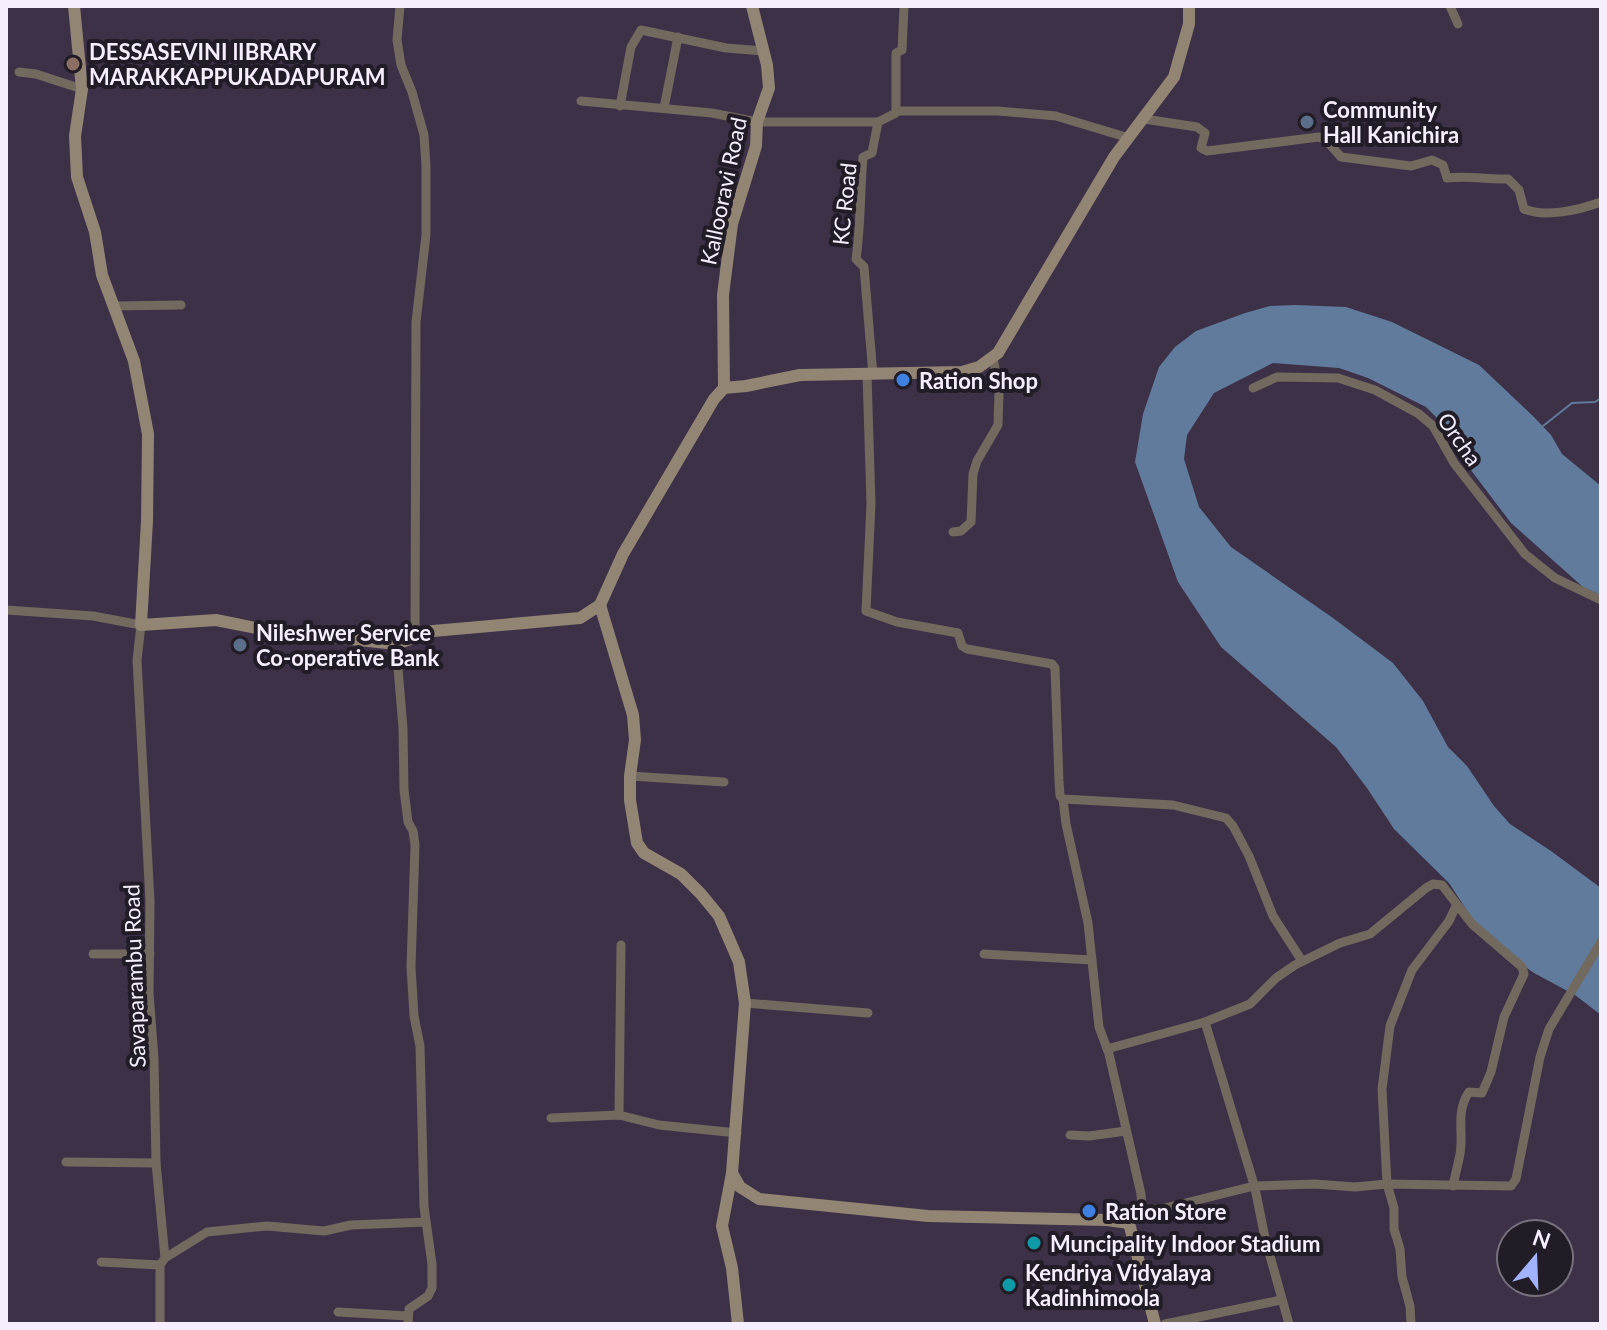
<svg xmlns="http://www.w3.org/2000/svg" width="1607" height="1330" font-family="Lato,sans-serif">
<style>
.water{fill:#617b9c}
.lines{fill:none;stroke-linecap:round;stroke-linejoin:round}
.stream{stroke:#617b9c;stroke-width:2}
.street{stroke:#72695f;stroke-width:9}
.secondary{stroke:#938574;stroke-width:12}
.education-dot{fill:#8d6e63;stroke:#211c26;stroke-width:3}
.service-dot{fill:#5c6f8a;stroke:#211c26;stroke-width:3}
.shop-dot{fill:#3f7fe0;stroke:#211c26;stroke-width:3}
.culture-dot{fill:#0f9aa8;stroke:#211c26;stroke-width:3}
.labels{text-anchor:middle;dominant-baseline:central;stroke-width:8;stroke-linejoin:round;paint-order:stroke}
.poi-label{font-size:22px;font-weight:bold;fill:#f6eefd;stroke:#211c26;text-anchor:start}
.street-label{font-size:22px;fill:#f6eefd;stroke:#211c26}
</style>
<rect width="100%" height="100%" fill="#3d3148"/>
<path class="water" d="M1296,305L1346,307L1392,322L1479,365L1534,417L1551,435L1562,454L1601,486V595L1583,587L1511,523L1458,453L1442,423L1426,407L1368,378L1339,368L1273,363L1214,393L1187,435L1184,459L1199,507L1231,547L1333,618L1393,663L1423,701L1448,747L1467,766L1494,806L1510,824L1551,851L1601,888V1015L1575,995L1534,973L1514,959L1477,926L1449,883L1394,829L1367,788L1336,747L1221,647L1178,582L1135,462L1143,414L1159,367L1175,347L1196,331L1245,313L1270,306Z"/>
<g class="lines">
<path class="stream" d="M1543,426L1572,403L1595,402L1601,398"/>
<g class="street">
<path d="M400,6L397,40L401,65L412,92L424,135L426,166V235L416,322L415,638"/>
<path d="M1450,6L1458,24"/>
<path d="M19,72L36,74L82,89"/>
<path d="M581,101L712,113L757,122H878"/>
<path d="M620,106L631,47L641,30L726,48L763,51"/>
<path d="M664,108L678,37"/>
<path d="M896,111H998L1056,116L1129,138"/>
<path d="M1144,119L1197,127L1205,133L1201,148L1207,151L1319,137L1326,140L1341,157L1411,166L1432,160L1443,165L1447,178C1470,175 1486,180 1508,179L1519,190L1524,209C1545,218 1579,210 1601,202"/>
<path d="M116,306L181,305"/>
<path d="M867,375L871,504L866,611L897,622L958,633L962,646L967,649L1052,664L1055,668L1059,781L1060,796L1063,799L1173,805L1226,818L1233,826L1249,856L1273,916L1302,961"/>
<path d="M873,375L864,267L856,259C861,225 860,191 863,157L872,153L878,122L896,113V53L902,50L904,6"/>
<path d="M1253,388L1277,377L1338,378L1375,390L1419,414L1433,426L1454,463L1525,554L1555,578L1601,600"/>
<path d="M953,532L961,531L971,522L973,474L977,461L998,425L999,392L993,357"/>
<path d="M6,610L93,616L141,625L137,660L150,901L149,993L154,1058L156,1163L165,1258L160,1265V1324"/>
<path d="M396,644L403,728L404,790L408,822L413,831L415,845L411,967L414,1016L420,1046L424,1207L432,1264V1288L428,1296L409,1309L408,1324"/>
<path d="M630,776L724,782"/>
<path d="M1063,799L1066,824L1088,923L1099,1027L1109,1054L1141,1194L1142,1209L1135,1212L1129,1223"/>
<path d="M93,954H150"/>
<path d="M984,954L1092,960"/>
<path d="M745,1003L868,1013"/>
<path d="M1205,1022L1255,1188L1265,1238L1289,1324"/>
<path d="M1107,1049L1205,1022L1250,1004L1276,978L1295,965L1340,943L1370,934L1426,888L1433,884L1442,885L1472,924L1522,967L1524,974L1504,1017L1491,1072L1482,1093L1469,1092C1455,1113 1464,1132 1460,1154C1458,1165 1455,1175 1453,1186"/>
<path d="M619,1115L621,945"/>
<path d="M551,1118L619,1115L659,1125L737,1133"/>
<path d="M1070,1135L1089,1136L1126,1131"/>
<path d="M66,1162L156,1163"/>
<path d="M1142,1209H1161L1254,1186L1315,1184L1355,1187L1387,1184L1511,1186L1516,1179L1540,1057L1549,1029L1601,942"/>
<path d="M165,1258L207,1232L267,1226L324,1231L351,1225L426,1222"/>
<path d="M101,1262L160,1265"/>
<path d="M338,1312L408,1316"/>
<path d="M1165,1324L1281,1300"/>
<path d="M1411,1324L1410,1306L1402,1277L1400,1249L1394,1229V1208L1387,1184L1382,1089L1390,1026L1412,970L1449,921L1456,906"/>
</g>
<g class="secondary">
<path d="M74,6L82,89L75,136L77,177L95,232L102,275L134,361L148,434L147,521L141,625L216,620L266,630L396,644L433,631L580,618L600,605L623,554L714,399L724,388"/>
<path d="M724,388L746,386L800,375L962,372L979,367L998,353L1114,157L1174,77L1189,24V6"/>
<path d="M724,388L723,295L732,224L756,146L757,122L769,88L767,65L752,6"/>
<path d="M600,605L633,715L635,740L630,776V800L637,843L644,853L681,874L701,894L719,916L739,962L745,1003L732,1173L740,1187L759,1199L928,1216L1107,1220L1129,1223L1155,1324"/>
<path d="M732,1173L722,1226L732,1268L738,1324"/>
</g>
</g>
<circle class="education-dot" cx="73" cy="64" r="8"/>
<g class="service-dot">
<circle cx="1307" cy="122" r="8"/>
<circle cx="240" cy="645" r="8"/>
</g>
<g class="shop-dot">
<circle cx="903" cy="380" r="8"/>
<circle cx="1089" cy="1211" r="8"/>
</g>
<g class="culture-dot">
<circle cx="1034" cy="1243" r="8"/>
<circle cx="1009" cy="1285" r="8"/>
</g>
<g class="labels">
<g class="poi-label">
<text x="89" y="51">DESSASEVINI lIBRARY<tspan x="89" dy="25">MARAKKAPPUKADAPURAM</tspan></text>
<text x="1323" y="109">Community<tspan x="1323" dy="25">Hall Kanichira</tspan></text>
<text x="919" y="380">Ration Shop</text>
<text x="256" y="632">Nileshwer Service<tspan x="256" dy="25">Co-operative Bank</tspan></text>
<text x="1105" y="1211">Ration Store</text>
<text x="1050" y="1243">Muncipality Indoor Stadium</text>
<text x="1025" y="1272">Kendriya Vidyalaya<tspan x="1025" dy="25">Kadinhimoola</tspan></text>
</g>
<g class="street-label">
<text transform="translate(723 191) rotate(-78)">Kallooravi Road</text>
<text transform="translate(844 204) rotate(-84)">KC Road</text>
<text transform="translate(1460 439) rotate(55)">Orcha</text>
<text transform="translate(134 976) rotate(-92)">Savaparambu Road</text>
</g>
</g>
<rect width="1607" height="1330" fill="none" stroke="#f6eefd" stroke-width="16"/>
<g transform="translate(1535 1258) rotate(19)"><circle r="38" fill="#211c26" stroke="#76707c" stroke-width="2"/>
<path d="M0-6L14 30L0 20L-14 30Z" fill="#a3b2fc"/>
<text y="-12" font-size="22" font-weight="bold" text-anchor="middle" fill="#f6eefd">N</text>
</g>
</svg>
